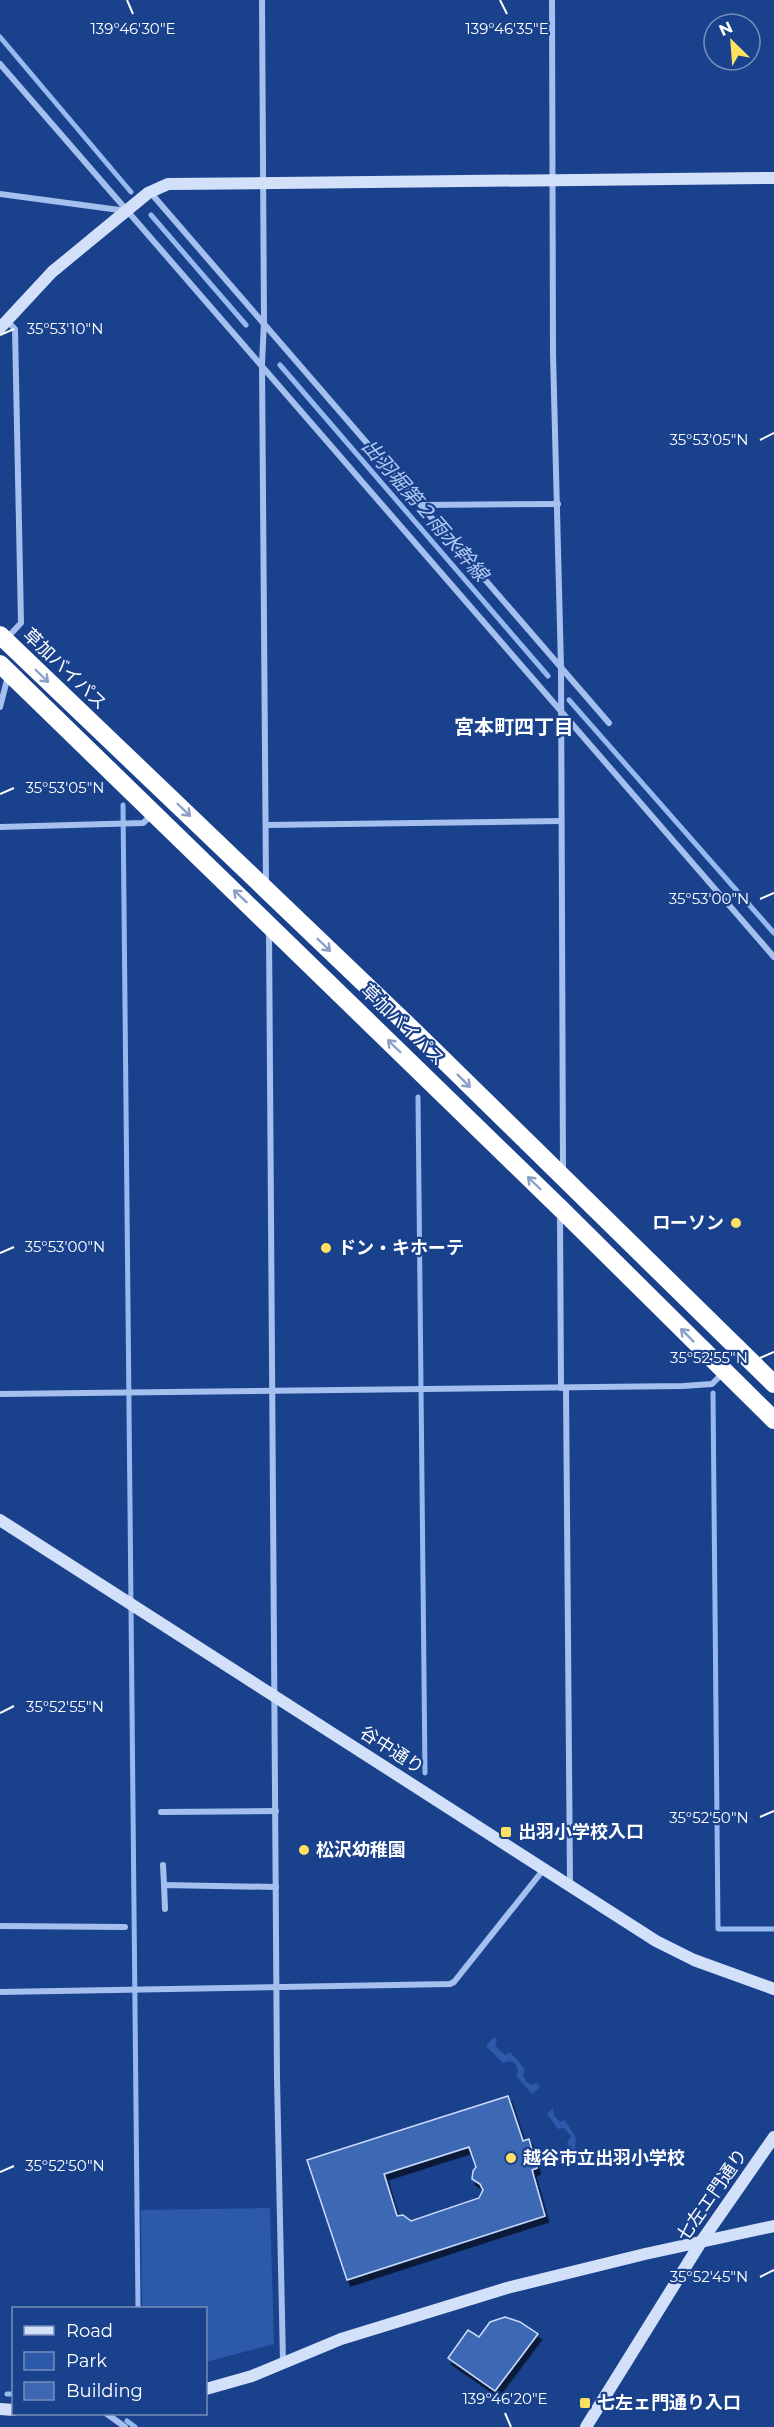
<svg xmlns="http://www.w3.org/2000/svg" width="774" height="2427" font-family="Montserrat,'Noto Sans JP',sans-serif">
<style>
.green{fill:#2d59ab}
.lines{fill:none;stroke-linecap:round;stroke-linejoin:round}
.stream{stroke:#98b8f0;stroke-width:5}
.building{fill:#3e67b3;stroke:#cbdcfa;stroke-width:1.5;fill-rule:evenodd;filter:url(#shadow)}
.street{stroke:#a5bfee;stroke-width:6}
.secondary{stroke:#d2e0fa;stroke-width:12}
.highway{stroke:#fff;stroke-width:18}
.oneway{stroke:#8ca0c6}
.ticks{fill:none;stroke:#fff;stroke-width:2}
.poi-dot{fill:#ffe162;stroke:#1a418c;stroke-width:2}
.labels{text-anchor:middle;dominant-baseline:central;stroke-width:4.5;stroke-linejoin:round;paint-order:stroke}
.street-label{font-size:18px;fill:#fff;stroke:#1a418c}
.poi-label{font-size:18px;font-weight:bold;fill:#fff;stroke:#1a418c;text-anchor:start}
.water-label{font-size:20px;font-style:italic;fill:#b1caf5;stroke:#1a418c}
.neighbourhood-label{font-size:20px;font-weight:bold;fill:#fff;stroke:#1a418c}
.ticks-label{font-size:15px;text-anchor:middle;fill:#fff;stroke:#1a418c;stroke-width:4.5;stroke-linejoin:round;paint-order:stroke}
</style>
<defs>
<filter id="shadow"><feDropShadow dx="3.5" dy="6" stdDeviation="0" flood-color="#0009"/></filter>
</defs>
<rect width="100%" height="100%" fill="#1a418c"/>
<g class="green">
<path d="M494,2037L497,2040L495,2046L505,2055L510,2052L525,2069L523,2075L526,2082L532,2085L538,2083L540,2087L532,2094L516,2076L518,2071L515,2063L509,2061L503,2063L486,2046Z"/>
<path d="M553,2108L554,2115L560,2122L565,2120L576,2138L575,2148L589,2155L578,2160L567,2143L571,2136L564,2128L558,2129L547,2114Z"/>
<path d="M270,2208L274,2344L206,2362V2308H142L141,2210Z"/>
</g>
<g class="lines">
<g class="stream">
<path d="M0,37L131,192"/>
<path d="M151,215L246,325"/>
<path d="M280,365L548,676"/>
<path d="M569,700L774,933"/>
<path d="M123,805L138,2308"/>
<path d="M418,1097L425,1773"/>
<path d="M713,1393L718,1929H774"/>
<path d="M7,2394H14"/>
<path d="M127,2421L135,2427"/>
</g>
</g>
<g class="building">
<path d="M508,2096L523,2141L529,2139L537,2168L532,2170L545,2216L347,2280L307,2160ZM469,2147L476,2167L473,2171L472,2179L480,2184L483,2190L479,2198L411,2221L403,2215L397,2216L384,2174Z"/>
<path d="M505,2317L520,2322L538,2334L495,2391L448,2358L468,2330L479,2337L490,2322Z"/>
</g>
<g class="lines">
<g class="street">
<path d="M262,0L264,322L262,364L266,884"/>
<path d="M552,0L553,354L561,667L563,1171"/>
<path d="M0,64L774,957"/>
<path d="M150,192L609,723"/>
<path d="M0,194L127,211"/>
<path d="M7,321L15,329L21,623L7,638"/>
<path d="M422,505L558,504"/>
<path d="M0,707L8,676"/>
<path d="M267,825L560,821"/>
<path d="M0,827L143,823L152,815"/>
<path d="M269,930L277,2078L283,2362"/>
<path d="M560,1214L561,1388"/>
<path d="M566,1388L570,1885"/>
<path d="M0,1394L683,1386L712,1384L724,1372"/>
<path d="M161,1812L276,1811"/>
<path d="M163,1865L164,1885"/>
<path d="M165,1909L164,1885L276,1887"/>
<path d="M0,1926L125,1927"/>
<path d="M0,1992L450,1984L454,1982L544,1869"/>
<path d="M107,2414L125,2427"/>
</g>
<g class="secondary">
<path d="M0,328L52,272L148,193L168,184L774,178"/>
<path d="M0,1520L656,1941L694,1960L774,1989"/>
<path d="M206,2389L252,2376L341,2339L507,2288L645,2254L774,2226"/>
<path d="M0,2409L14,2410"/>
<path d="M586,2427L701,2242L774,2137"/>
</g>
<g class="highway">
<path d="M0,635L415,1032L774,1384"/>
<path d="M0,664L560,1208L774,1420"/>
</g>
</g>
<defs><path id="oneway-shaft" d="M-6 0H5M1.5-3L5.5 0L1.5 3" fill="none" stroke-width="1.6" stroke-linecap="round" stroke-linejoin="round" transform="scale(1.5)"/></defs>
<g class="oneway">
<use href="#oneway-shaft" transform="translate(42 676) rotate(44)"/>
<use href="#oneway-shaft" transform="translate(184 810) rotate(44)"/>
<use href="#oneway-shaft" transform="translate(240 896) rotate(-137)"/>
<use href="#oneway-shaft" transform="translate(324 945) rotate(44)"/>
<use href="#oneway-shaft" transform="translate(394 1046) rotate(-136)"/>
<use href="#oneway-shaft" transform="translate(464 1081) rotate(45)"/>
<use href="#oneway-shaft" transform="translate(534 1183) rotate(-136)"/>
<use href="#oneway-shaft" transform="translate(687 1335) rotate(-135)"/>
</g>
<path class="ticks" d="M127,0L133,14M500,0L507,14M0,335L14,329M760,440L774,433M0,794L14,788M760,899L774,893M0,1253L14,1247M760,1358L774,1352M0,1713L14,1706M760,1817L774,1811M0,2172L14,2166M760,2277L774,2270M505,2413L511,2427"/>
<g class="poi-dot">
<circle cx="736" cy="1223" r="6"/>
<circle cx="326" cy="1248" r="6"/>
<rect x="500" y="1826" width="12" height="12" rx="3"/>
<circle cx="304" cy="1850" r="6"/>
<circle cx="511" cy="2158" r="6"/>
<rect x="579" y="2397" width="12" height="12" rx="3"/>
</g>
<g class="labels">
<g class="street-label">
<text transform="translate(65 669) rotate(44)">草加バイパス</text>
<text transform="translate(403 1025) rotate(44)">草加バイパス</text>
<text transform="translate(392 1750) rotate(33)">谷中通り</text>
<text transform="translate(712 2195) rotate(-55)">七左エ門通り</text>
</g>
<g class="poi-label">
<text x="724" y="1223" text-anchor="end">ローソン</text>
<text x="338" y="1248">ドン・キホーテ</text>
<text x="518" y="1832">出羽小学校入口</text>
<text x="316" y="1850">松沢幼稚園</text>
<text x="523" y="2158">越谷市立出羽小学校</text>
<text x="597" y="2403">七左ェ門通り入口</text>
</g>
<g class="water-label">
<text transform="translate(425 510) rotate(49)">出羽堀第２雨水幹線</text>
</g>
<g class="neighbourhood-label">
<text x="514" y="727">宮本町四丁目</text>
</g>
</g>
<g class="ticks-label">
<text x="133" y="34">139°46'30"E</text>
<text x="507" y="34">139°46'35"E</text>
<text x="65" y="334">35°53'10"N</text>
<text x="709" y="445">35°53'05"N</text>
<text x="65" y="793">35°53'05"N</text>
<text x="709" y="904">35°53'00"N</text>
<text x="65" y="1252">35°53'00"N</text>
<text x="709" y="1363">35°52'55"N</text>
<text x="65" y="1712">35°52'55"N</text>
<text x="709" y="1823">35°52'50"N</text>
<text x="65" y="2171">35°52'50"N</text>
<text x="709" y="2282">35°52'45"N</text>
<text x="505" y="2404">139°46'20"E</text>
</g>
<rect x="12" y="2307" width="195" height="108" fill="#1a418c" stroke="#768dba" stroke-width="1.5"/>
<rect x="24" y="2326" width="30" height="9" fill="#d2e0fa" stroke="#768dba" stroke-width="1.5"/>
<text x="66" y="2337" font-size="18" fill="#ffffff">Road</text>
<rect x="24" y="2352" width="30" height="18" fill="#2d59ab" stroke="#768dba" stroke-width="1.5"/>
<text x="66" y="2367" font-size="18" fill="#ffffff">Park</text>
<rect x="24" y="2382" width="30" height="18" fill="#3e67b3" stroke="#768dba" stroke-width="1.5"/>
<text x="66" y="2397" font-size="18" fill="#ffffff">Building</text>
<g transform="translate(732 42) rotate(335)"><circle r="28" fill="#1a418c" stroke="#768dba" stroke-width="1.5"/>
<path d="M0-4.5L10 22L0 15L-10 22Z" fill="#ffe162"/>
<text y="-9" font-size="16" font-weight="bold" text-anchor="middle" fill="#ffffff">N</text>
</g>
</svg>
